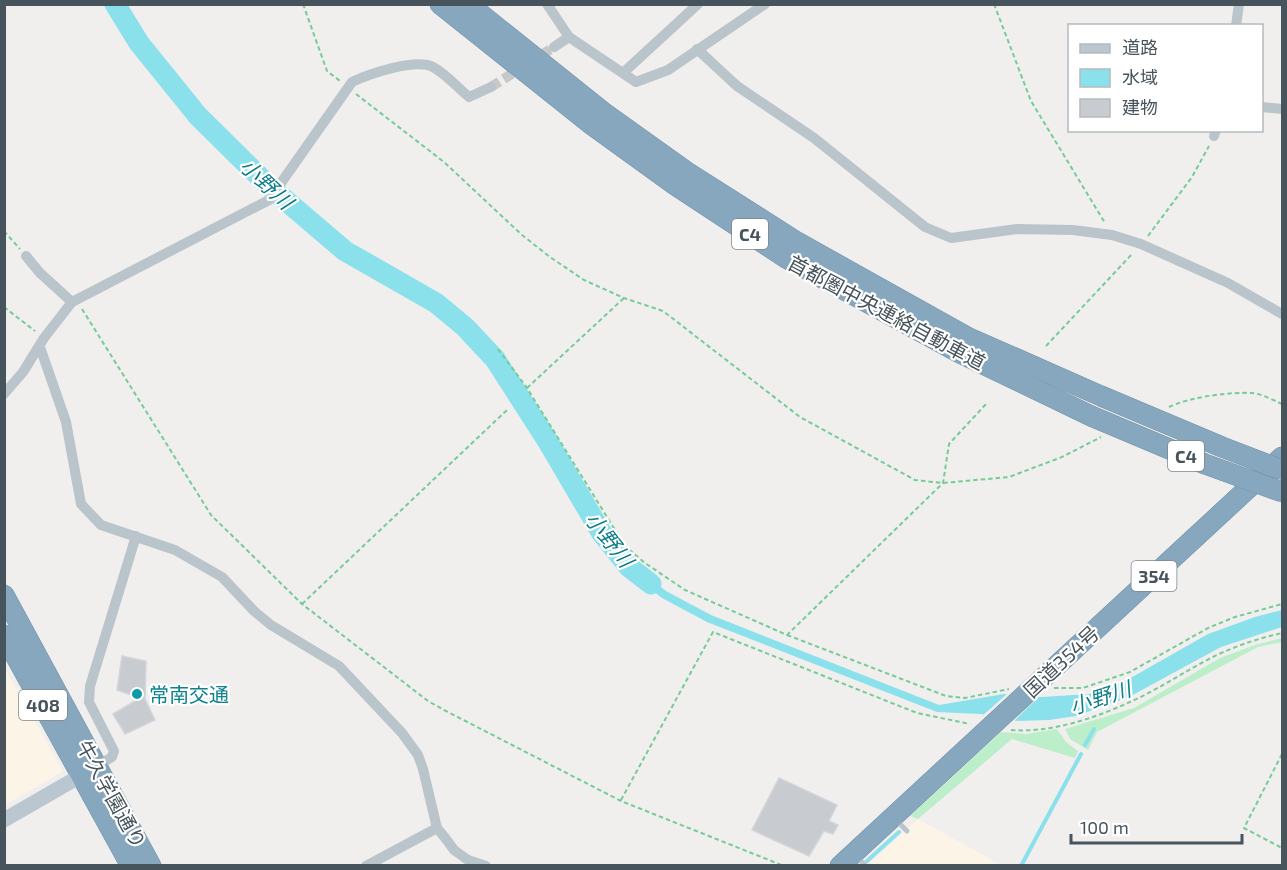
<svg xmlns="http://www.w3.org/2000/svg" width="1287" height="870" font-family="'Exo 2','Noto Sans JP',sans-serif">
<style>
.commercial{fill:#fcf4e7}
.green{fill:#bdeeca}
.water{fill:#8ae1eb}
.pier{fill:#f1eeee}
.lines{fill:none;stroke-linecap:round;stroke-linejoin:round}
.stream{stroke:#8ae1eb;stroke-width:4}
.river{stroke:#8ae1eb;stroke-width:21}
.building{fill:#c8ccd1;stroke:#d2d5da;stroke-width:1.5}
.street-tunnel{stroke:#c6c8c9;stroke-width:10;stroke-dasharray:10 5;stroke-linecap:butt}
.highway-casing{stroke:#7292a8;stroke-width:21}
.path{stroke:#75cc98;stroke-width:2;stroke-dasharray:4.5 3;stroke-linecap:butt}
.lane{stroke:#bac4cb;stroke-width:5}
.street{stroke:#bac4cb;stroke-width:10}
.secondary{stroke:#bac7d0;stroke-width:15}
.highway{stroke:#86a7bd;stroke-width:20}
.highway-bridge-casing{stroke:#7292a8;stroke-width:21;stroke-linecap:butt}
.highway-bridge{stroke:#86a7bd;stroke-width:20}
.culture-dot{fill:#0f9aa8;stroke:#fff;stroke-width:2}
.labels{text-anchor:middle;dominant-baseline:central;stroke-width:4.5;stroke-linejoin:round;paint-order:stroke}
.shield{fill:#fff;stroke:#7e878c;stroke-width:1.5}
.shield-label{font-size:18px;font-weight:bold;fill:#47545b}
.street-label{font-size:20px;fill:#47545b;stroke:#fff}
.culture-label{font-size:20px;fill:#0d838f;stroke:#fff;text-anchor:start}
.water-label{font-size:21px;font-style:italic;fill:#0f7d89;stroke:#fff}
</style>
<rect width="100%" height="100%" fill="#f1eeee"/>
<g class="commercial">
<path d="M4,667L63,771L5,805H4Z"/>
<path d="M918,819L1001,865L866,866Z"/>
</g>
<g class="green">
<path d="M1282,638V642L1258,647L1097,732L1088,750L1070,739L1065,729L1134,708L1220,658L1255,645Z"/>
<path d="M1057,729L1066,742L1078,751L1075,758L1012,739L918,819L910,816L1001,732L1026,734Z"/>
</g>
<path class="water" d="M633,565L666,591L711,615L939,705L1004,694L1042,697L1089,694L1127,680L1208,634L1255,617L1282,610V627L1221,647L1129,697L1099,708L1076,716L1049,720L1018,721L980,714L937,712L707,622L662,598L625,569Z"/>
<path class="pier" d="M1007,694L1041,695L1014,721L981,717Z"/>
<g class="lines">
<g class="stream">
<path d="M1085,745L1094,729"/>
<path d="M867,861L899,832"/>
<path d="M1021,866L1081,754"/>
</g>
<path class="river" d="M115,4L139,43L198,116L270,187L345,251L436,303L465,327L495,359L547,440L601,532L629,567L651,584"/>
</g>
<g class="building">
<path d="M122,656L146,661L145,699L155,720L125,734L113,714L140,698L117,690Z"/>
<path d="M779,778L837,805L829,821L838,825L833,834L824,831L809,856L752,830Z"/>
</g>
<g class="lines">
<path class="street-tunnel" d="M491,87L554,47"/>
<g class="highway-casing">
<g id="highway">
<path d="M440,4L592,125L675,185L786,258L958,352L1091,416"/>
<path d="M468,4L603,112L687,172L797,242L967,337L1101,396"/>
<path d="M4,595L151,866"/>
<path d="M4,635L131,866"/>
<path d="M840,866L1282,457"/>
</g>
</g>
<g class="path">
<path d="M303,4L327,71L340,81"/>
<path d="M994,4L1031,101L1105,223"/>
<path d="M356,94L444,162L522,235L550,257L584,280L624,298L663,311L800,417L915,480L943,483L1009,477L1062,457L1101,437"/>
<path d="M4,231L20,249"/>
<path d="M1148,236L1192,177L1209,146"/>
<path d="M4,307L35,331"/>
<path d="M82,309L211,515L302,604L428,701L444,710L621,801L784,866"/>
<path d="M1046,346L1132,254"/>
<path d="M498,349L527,388L625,546L645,563L685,590L787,635L943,483L949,444L986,404"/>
<path d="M527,388L624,298"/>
<path d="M1169,407C1190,397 1228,392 1252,393C1262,394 1273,400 1282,404"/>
<path d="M302,604L507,410"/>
<path d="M787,635L946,696L965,698L1009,689"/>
<path d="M1054,688H1083L1130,672L1208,628L1235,617L1282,604"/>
<path d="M1011,730C1051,733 1096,718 1132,701C1161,688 1188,669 1217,655C1238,645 1260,638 1282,633"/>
<path d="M1282,754L1244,828L1282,848"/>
<path d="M621,800L713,632L917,713L970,724"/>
</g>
<g class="lane">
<path d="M896,820L907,831"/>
<path d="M856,856L866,866"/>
</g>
<g class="street">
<path d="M547,4L569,37L636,82L668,70L765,4"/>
<path d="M1236,26L1239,4"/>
<path d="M554,47L569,37"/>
<path d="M697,49L737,86L814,138L925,227L951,238L1017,229L1073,230L1112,235L1141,244L1228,283L1282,314"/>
<path d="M623,73L698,4"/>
<path d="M1262,107L1282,109"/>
<path d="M1214,136L1216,130"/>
<path d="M26,256L40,273L72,302"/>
<path d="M40,347L66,422L81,504L101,525L175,550L222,577L254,611L271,625L339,666L402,733L418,755L423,769L437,828L446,839L454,850L468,860L486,866"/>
<path d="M4,394L23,372L44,338L72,302L269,200L352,82C369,74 415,58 433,67C446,74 458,88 469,97L491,87"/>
<path d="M97,766L112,757L114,751L89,702L90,686L136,536"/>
<path d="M366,866L437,828"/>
</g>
<path class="secondary" d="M4,820L89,771"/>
<use href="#highway" class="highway"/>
<g class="highway-bridge-casing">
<g id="highway-bridge">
<path d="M1101,396L1222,447L1282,470"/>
<path d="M1091,416L1205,464L1282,492"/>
</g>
</g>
<use href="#highway-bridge" class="highway-bridge"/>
</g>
<circle class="culture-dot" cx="137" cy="694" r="6"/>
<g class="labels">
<g class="shield">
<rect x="732" y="219" width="36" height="30" rx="4.5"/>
<rect x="1168" y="441" width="36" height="30" rx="4.5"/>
<rect x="1131.5" y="561" width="45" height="30" rx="4.5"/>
<rect x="19" y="690" width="48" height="30" rx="4.5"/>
</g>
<g class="shield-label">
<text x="750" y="234">C4</text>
<text x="1186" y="456">C4</text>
<text x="1154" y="576">354</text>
<text x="43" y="705">408</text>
</g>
<g class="street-label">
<text transform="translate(887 312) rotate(28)">首都圏中央連絡自動車道</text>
<text transform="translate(1061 661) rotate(-43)">国道354号</text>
<text transform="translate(112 794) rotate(61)">牛久学園通り</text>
</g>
<g class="culture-label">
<text x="149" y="694">常南交通</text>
</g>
<g class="water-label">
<text transform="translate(267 183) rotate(43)">小野川</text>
<text transform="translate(610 539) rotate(52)">小野川</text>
<text transform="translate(1100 697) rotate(-18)">小野川</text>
</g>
</g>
<rect width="1287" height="870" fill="none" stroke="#47545b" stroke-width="12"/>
<rect x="1068" y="24" width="195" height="108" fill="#ffffff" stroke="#b5bbbd" stroke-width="1.5"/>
<rect x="1080" y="44" width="30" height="9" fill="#bac7d0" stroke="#b5bbbd" stroke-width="1.5"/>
<text x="1122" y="54" font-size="18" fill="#47545b">道路</text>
<rect x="1080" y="69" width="30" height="18" fill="#8ae1eb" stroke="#b5bbbd" stroke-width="1.5"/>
<text x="1122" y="84" font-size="18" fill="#47545b">水域</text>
<rect x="1080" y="99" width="30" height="18" fill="#c8ccd1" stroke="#b5bbbd" stroke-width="1.5"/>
<text x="1122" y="114" font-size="18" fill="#47545b">建物</text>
<path d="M1071 834v9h171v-9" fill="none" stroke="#47545b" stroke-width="3"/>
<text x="1080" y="834" font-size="18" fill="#47545b" stroke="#ffffff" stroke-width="4.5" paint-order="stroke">100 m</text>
</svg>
